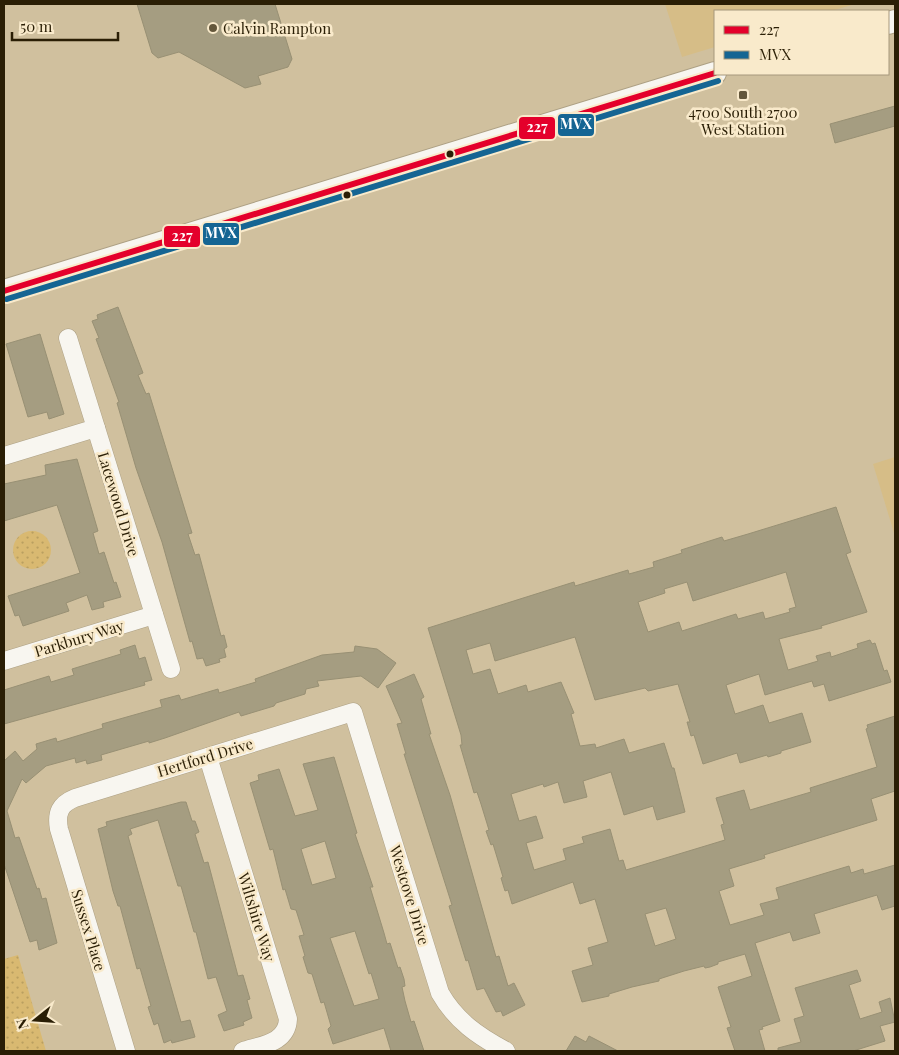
<svg xmlns="http://www.w3.org/2000/svg" width="899" height="1055" font-family="'Playfair Display',serif">
<style>
.built{fill:#d6bd87}
.park{fill:url(#park-dots)}
.building{fill:#a59d81;stroke:#989074;fill-rule:evenodd}
.lines{fill:none;stroke-linecap:round;stroke-linejoin:round}
.minor-casing{stroke:#ada084;stroke-width:19}
.major-casing{stroke:#ada084;stroke-width:24}
.minor{stroke:#f8f6f0;stroke-width:18}
.major{stroke:#f8f6f0;stroke-width:22}
.bus-1-casing{stroke:#f9eacb;stroke-width:10}
.bus-2-casing{stroke:#f9eacb;stroke-width:10}
.bus-1{stroke:#e4002b;stroke-width:6}
.bus-2{stroke:#156593;stroke-width:6}
.poi-dot{fill:#64573b;stroke:#f9eacb;stroke-width:2}
.bus-dot{fill:#2a1e05;stroke:#f9eacb;stroke-width:2}
.labels{text-anchor:middle;dominant-baseline:central;stroke-width:5;stroke-linejoin:round;paint-order:stroke}
.poi-label{font-size:15px;fill:#2a1e05;stroke:#f9eacb;text-anchor:start}
.street-label{font-size:15px;fill:#2a1e05;stroke:#f9eacb}
.line-badge{stroke:#f9eacb;stroke-width:2}
.badge-label{font-size:14px;text-anchor:middle;font-weight:bold;fill:#fff}
</style>
<defs>
<pattern id="park-dots" width="8" height="8" patternUnits="userSpaceOnUse" patternTransform="scale(1.25)"><rect width="8" height="8" fill="#d9b971"/><path d="M2 2h.1M6 6h.1" fill="none" stroke="#ba9f60" stroke-width="1.8" stroke-linecap="round"/></pattern>
</defs>
<rect width="100%" height="100%" fill="#d0c09e"/>
<g class="built">
<path d="M665,4H855L831,11H715V47L682,57Z"/>
<path d="M895,457V536L873,464Z"/>
</g>
<g class="park">
<circle cx="32" cy="550" r="19"/>
<path d="M18,955L46,1051H4V959Z"/>
</g>
<g class="building">
<path d="M137,4H275L292,59L288,67L258,76L261,84L245,88L179,52L158,58L152,53Z"/>
<path d="M895,106V126L835,143L830,124Z"/>
<path d="M118,307L143,373L138,375L146,394L149,393L192,533L188,534L195,555L199,554L221,636L224,635L227,647L224,649L226,657L219,659L220,662L206,666L203,658L197,659L192,641L190,642L162,542L136,468L117,403L119,402L96,339L99,338L92,321L98,319L97,315Z"/>
<path d="M40,334L64,414L49,419L47,412L28,417L6,344Z"/>
<path d="M77,459L98,531L93,533L99,554L104,552L114,583L116,582L121,597L103,602L104,607L92,610L87,595L66,603L69,611L23,626L19,615L15,616L8,596L80,573L57,505L4,521V484L46,475L45,465Z"/>
<path d="M836,507L851,552L846,554L867,612L821,626L822,628L779,639L788,670L818,661L816,656L830,652L831,657L858,648L857,644L870,640L872,644L875,643L884,671L887,670L891,682L829,701L824,684L814,687L812,681L765,695L759,674L726,685L735,714L763,705L769,723L802,713L811,742L781,751V753L768,757L767,755L740,763L737,753L703,764L694,735L691,736L687,722H690L678,684L648,691L645,688L595,700L575,637L495,661L490,643L466,650L473,674L490,669L498,694L526,685L528,692L561,682L574,713L571,714L580,746L595,744L596,748L624,739L629,753L664,743L672,768H674L685,812L657,820L653,806L624,815L611,772L583,781L587,797L564,803L558,782L544,787L543,784L511,794L519,821L536,816L543,838L526,843L534,870L566,860L563,849L584,843L582,837L610,829L619,861L623,860L626,870L725,840L721,825L724,824L716,798L744,790L750,810L811,792L810,788L877,767L866,729L868,728L867,725L895,716V791L871,799L877,820L764,855L765,858L762,859L729,869L734,886L719,891L730,925L764,915L760,904L779,899L776,888L849,866L851,873L863,869L864,874L895,865V906L882,910L877,895L814,914L820,933L793,941L790,932L755,943L780,1021L762,1027L763,1029L759,1030L765,1051H735L727,1028L731,1027L718,987L752,976L745,954L718,962V964L710,967L705,968L704,966L684,971L659,979V981L632,987L609,994V996L582,1002L572,971L593,965L588,948L608,942L595,899L580,904L573,882L512,904L508,890L505,891L501,878L503,877L493,844L491,845L486,831L489,830L481,804L477,792L474,793L470,779L460,745H462L461,735L428,628L574,582L575,586L628,570L629,574L654,567L653,562L682,553L681,550L722,537L724,541L748,534ZM786,572L796,607L789,609L790,612L765,619L763,612L738,619L736,614L682,631L679,622L648,632L638,602L665,593L664,589L687,582L693,601ZM666,908L676,939L655,946L645,914Z"/>
<path d="M135,645L139,659L145,657L152,680L144,682L145,685L4,724V690L49,676L51,682L74,675L72,669L121,654L120,650Z"/>
<path d="M355,646L377,649L396,663L378,688L361,676L317,681L319,686L306,689L305,694L276,703L274,706L241,716L239,712L165,738L149,743V741L101,755L102,760L87,764L86,760L76,763L75,758L46,766L26,783L22,779L7,811L15,838L19,837L37,889L39,888L42,899L46,898L57,943L39,950L37,940L30,942L4,864V761L15,751L23,761L37,749L36,744L56,738L57,742L103,728L102,724L162,707L160,700L179,695L181,700L218,689L219,693L256,682L255,679L322,655L354,652Z"/>
<path d="M414,674L424,697L421,699L431,734H429L450,795L496,957L499,956L508,986L514,983L525,1005L503,1016L501,1011L496,1012L484,988L477,990L468,960L466,961L449,906L452,905L404,754H406L397,724L402,723L386,686Z"/>
<path d="M334,757L357,833L355,834L373,887H370L384,933L387,944L390,943L398,968L400,967L404,979L405,986L402,987L405,1001L411,1022L414,1021L424,1051H391L384,1028L333,1044L328,1029L331,1026L324,1002L321,1003L312,974L308,973L303,957L305,956L299,936L304,935L296,910L291,909L285,889L283,890L273,849L270,850L250,783L259,780L258,775L279,769L295,816L318,810L303,764ZM325,841L336,878L312,885L301,849ZM355,931L369,974L371,973L379,999L354,1006L330,938Z"/>
<path d="M181,802H186L192,821H195L199,832L195,834L204,863L208,862L238,976L243,975L250,999L247,1000L252,1018L243,1022L244,1025L224,1031L218,1015L227,1011L216,977L208,979L196,932H194L181,886H178L158,820L130,829L132,834L128,836L181,1022L190,1020L195,1037L172,1043L171,1040L164,1043L158,1023L154,1025L148,1007L151,1006L140,968L137,969L120,906H118L113,891L98,829L107,826L106,822Z"/>
<path d="M857,970L861,981L849,985L860,1019L882,1012L879,1002L890,998L895,1022L880,1026L885,1041L853,1051H778V1048L801,1042L794,1019L804,1016L795,988Z"/>
<path d="M575,1036L586,1042L589,1036L618,1051H566Z"/>
</g>
<g class="lines">
<g class="minor-casing">
<g id="minor">
<path d="M68,338L171,669"/>
<path d="M4,456L96,428"/>
<path d="M4,661L154,615"/>
<path d="M208,757L288,1019C287,1043 262,1045 243,1051"/>
<path d="M126,1051L59,829C56,813 60,804 75,798L353,712L440,993C456,1021 478,1036 506,1051"/>
</g>
</g>
<g class="major-casing">
<g id="major">
<path d="M888,23L895,21"/>
<path d="M4,291L715,73"/>
</g>
</g>
<use href="#minor" class="minor"/>
<use href="#major" class="major"/>
<g class="bus-1-casing">
<path id="bus-1" d="M4,291L715,73"/>
</g>
<g class="bus-2-casing">
<path id="bus-2" d="M7,299L718,81"/>
</g>
<use href="#bus-1" class="bus-1"/>
<use href="#bus-2" class="bus-2"/>
</g>
<g class="poi-dot">
<circle cx="213" cy="28" r="5"/>
<rect x="738" y="90" width="10" height="10" rx="2.5"/>
</g>
<g class="bus-dot">
<circle cx="450" cy="154" r="4.5"/>
<circle cx="347" cy="195" r="4.5"/>
</g>
<g class="labels">
<g class="poi-label">
<text x="223" y="28">Calvin Rampton</text>
<text x="743" y="112" text-anchor="middle">4700 South 2700<tspan x="743" dy="17">West Station</tspan></text>
</g>
<g class="street-label">
<text transform="translate(119 504) rotate(73)">Lacewood Drive</text>
<text transform="translate(79 638) rotate(-17)">Parkbury Way</text>
<text transform="translate(205 757) rotate(-17)">Hertford Drive</text>
<text transform="translate(410 895) rotate(73)">Westcove Drive</text>
<text transform="translate(257 917) rotate(73)">Wiltshire Way</text>
<text transform="translate(89 930) rotate(73)">Sussex Place</text>
</g>
</g>
<g class="line-badge">
<rect x="557" y="113" width="38" height="24" rx="5" fill="#156593"/>
<rect x="518" y="116" width="38" height="24" rx="5" fill="#e4002b"/>
<rect x="202" y="222" width="38" height="24" rx="5" fill="#156593"/>
<rect x="163" y="225" width="38" height="23" rx="5" fill="#e4002b"/>
</g>
<g class="badge-label">
<text x="576" y="129">MVX</text>
<text x="537" y="132">227</text>
<text x="221" y="238">MVX</text>
<text x="182" y="241">227</text>
</g>
<rect width="899" height="1055" fill="none" stroke="#2a1e05" stroke-width="10"/>
<rect x="714" y="10" width="175" height="65" fill="#f9eacb" stroke="#a6987c"/>
<rect x="724" y="26" width="25" height="8" fill="#e4002b" stroke="#a6987c"/>
<text x="759" y="35" font-size="15" fill="#2a1e05">227</text>
<rect x="724" y="51" width="25" height="8" fill="#156593" stroke="#a6987c"/>
<text x="759" y="60" font-size="15" fill="#2a1e05">MVX</text>
<g transform="translate(35 1020) rotate(253)" stroke="#f9eacb" stroke-width="4" paint-order="stroke">
<path d="M0-4L9 19L0 12L-9 19Z" fill="#2a1e05"/>
<text y="-8" font-size="14" font-weight="bold" text-anchor="middle" fill="#2a1e05">N</text>
</g>
<path d="M12 32v8h106v-8" fill="none" stroke="#2a1e05" stroke-width="2.5"/>
<text x="20" y="32" font-size="15" fill="#2a1e05" stroke="#f9eacb" stroke-width="4" paint-order="stroke">50 m</text>
</svg>
